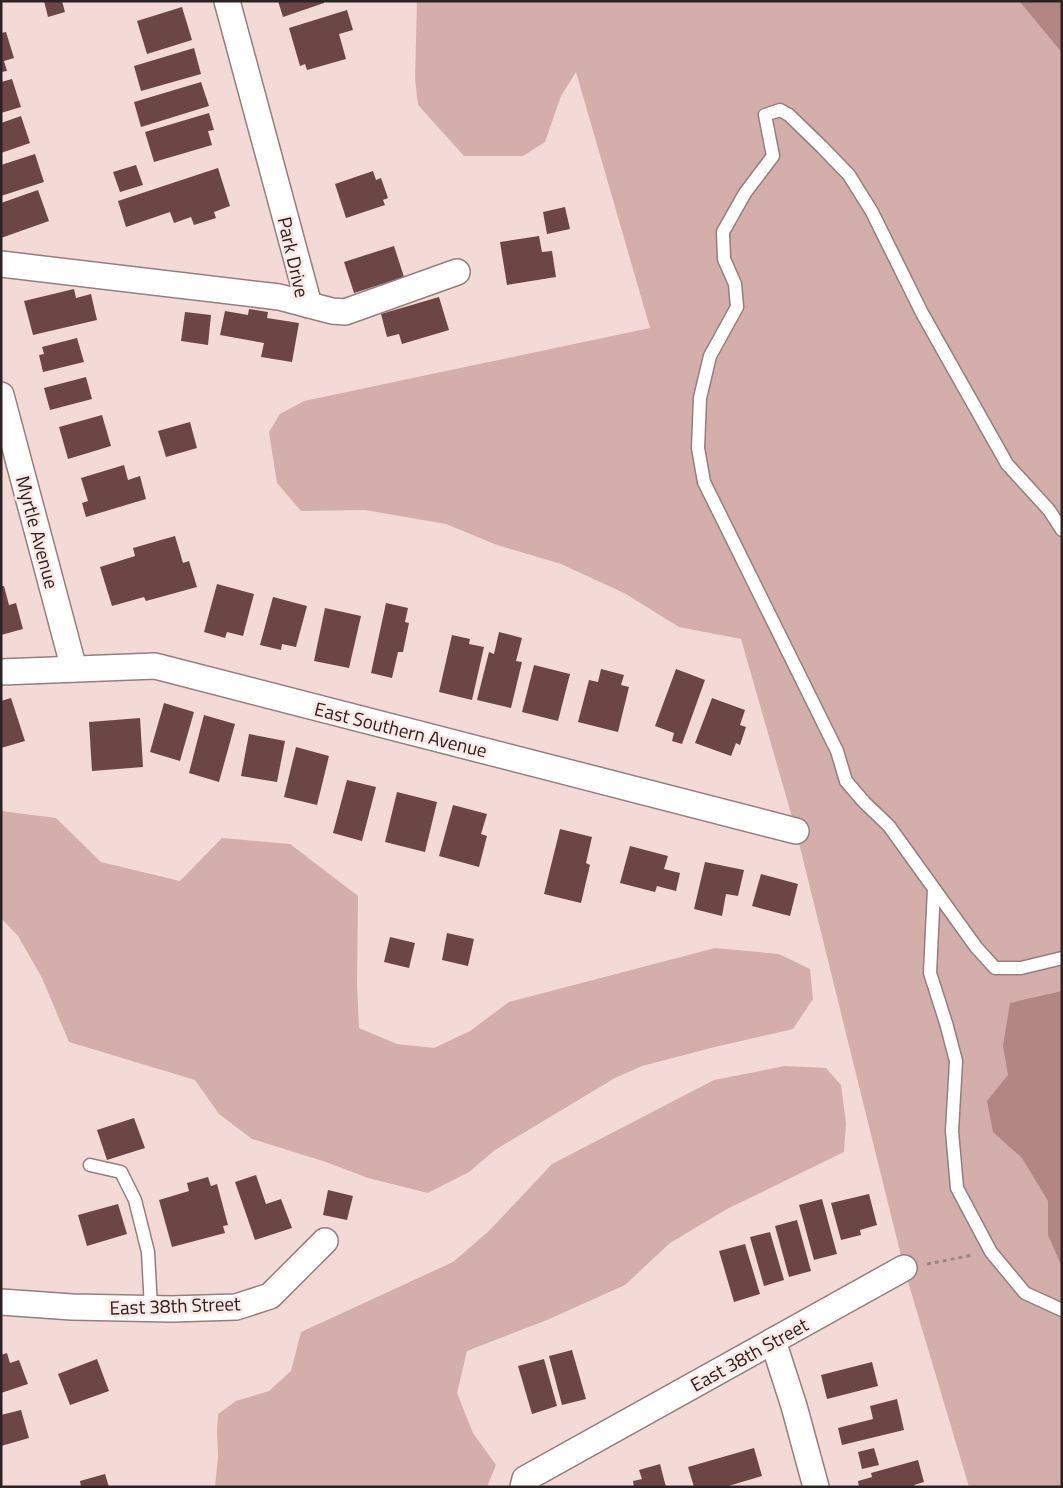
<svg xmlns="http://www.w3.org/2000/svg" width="1063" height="1488" font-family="'Titillium Web',sans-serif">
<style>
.green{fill:#d3aeab}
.water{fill:#b18683}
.building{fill:#6c4644}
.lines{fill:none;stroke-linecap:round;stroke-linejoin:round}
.lane-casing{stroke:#957e7c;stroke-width:15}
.street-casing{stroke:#957e7c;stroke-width:28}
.path{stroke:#988684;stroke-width:3;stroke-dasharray:4 4;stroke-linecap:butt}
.lane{stroke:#fff;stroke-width:12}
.street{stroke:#fff;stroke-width:25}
.labels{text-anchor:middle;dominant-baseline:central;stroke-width:5;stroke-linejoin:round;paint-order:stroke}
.street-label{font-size:19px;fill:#2b2221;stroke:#fde8e6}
</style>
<rect width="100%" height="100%" fill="#f4dad7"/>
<g class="green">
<path d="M417,1H1019L1062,53V1487H969L904,1268L796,831L741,639L679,627L624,593L561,564L497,545L446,524L365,510L301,511L277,483L269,432L280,414L304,401L650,328L576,72L561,96L545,142L523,156H464L418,105L415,79Z"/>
<path d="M1,811L56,818L101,862L180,881L222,838L290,844L358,896L357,984L359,1028L397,1044L434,1048L470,1031L509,1002L715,948L779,954L810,969L813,999L793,1029L715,1047L642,1066L615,1078L495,1150L469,1172L428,1193L368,1178L326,1162L252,1139L219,1114L195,1080L69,1042L42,978L18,936L1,918Z"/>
<path d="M785,1066L826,1068L841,1085L846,1123L844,1152L727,1209L670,1243L625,1285L547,1320L467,1351L457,1393L473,1433L496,1465L487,1487H215L218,1457L217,1431L218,1414L236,1401L269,1391L291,1371L301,1332L453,1262L489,1231L552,1164L714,1080Z"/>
</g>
<g class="water">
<path d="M1019,1H1062V53Z"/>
<path d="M1062,991V1267L1048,1235V1201L1022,1158L993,1132L987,1101L1008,1075L1003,1046L1010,1003Z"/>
</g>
<g class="building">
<path d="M44,1H62L65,12L48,17Z"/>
<path d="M278,1H324V3L283,17Z"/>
<path d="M182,7L192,40L147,54L137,21Z"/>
<path d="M347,10L353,30L339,34L346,59L307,70L305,64L300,66L289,28Z"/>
<path d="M6,32L14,58L4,61L7,71L1,72V33Z"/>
<path d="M194,48L201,74L141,91L134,66Z"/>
<path d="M12,79L21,107L1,113V82Z"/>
<path d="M201,82L209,106L141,127L134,102Z"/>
<path d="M209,113L214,130L208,131L212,145L154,162L145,132Z"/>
<path d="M21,116L30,143L1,153V123Z"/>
<path d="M35,154L44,182L1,196V165Z"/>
<path d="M136,165L143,185L120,192L113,172Z"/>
<path d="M218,168L230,206L214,212L216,218L194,225L191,217L174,223L170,212L126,227L118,201Z"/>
<path d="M373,171L376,180L381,178L388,198L383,200L385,205L346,218L335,184Z"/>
<path d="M38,190L49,221L1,238V203Z"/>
<path d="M565,207L570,229L547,234L543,212Z"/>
<path d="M539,236L542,252L552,251L556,277L507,285L500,242Z"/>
<path d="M394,246L404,277L354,293L344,262Z"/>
<path d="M74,289L76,298L91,294L97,320L33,335L24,301Z"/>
<path d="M439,297L449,330L402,344L399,334L387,337L381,314Z"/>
<path d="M249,309L268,312L267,318L299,323L292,362L261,357L264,343L220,335L225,311L248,315Z"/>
<path d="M185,312L211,315L208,345L181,341Z"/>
<path d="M77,338L84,362L43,372L39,355L44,354L42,347Z"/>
<path d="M86,377L92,399L50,410L44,388Z"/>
<path d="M102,415L111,446L68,459L59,427Z"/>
<path d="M190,422L197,448L166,457L158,431Z"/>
<path d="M124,465L128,480L140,476L146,499L86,517L82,503L88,501L81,478Z"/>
<path d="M175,536L183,563L189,561L197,587L146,601L144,597L112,606L100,567L135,556L133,548Z"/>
<path d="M217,584L254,594L243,636L227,632L225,638L204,632Z"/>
<path d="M1,586H4L9,605L16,603L23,629L1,635Z"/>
<path d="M273,597L307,606L296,647L282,644L281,650L260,645Z"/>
<path d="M386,603L408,608L405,622L409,623L403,652H398L392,678L371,673Z"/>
<path d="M325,608L361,616L349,668L314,661Z"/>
<path d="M499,632L522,638L516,661L522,662L511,708L477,700L489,652L494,654Z"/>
<path d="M452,635L470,639L469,644L484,647L472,700L439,692Z"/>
<path d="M534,665L570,674L558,721L522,712Z"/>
<path d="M601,669L624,675L621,685L629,687L618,732L578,722L589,680L598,682Z"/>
<path d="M676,669L705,680L682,744L672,741L674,733L655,726Z"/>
<path d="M11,698L25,741L1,748V701Z"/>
<path d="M712,698L745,710L740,725L746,727L740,745L736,743L731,756L695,743Z"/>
<path d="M164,703L194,712L180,761L150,752Z"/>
<path d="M204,715L235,724L219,782L189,773Z"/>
<path d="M140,718L143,767L92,771L89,722Z"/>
<path d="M249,734L285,741L277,782L241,776Z"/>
<path d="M296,747L329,756L317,805L284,797Z"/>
<path d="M347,780L376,787L362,841L333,833Z"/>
<path d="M397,792L437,802L425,852L385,842Z"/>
<path d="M453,805L487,814L481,834L487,836L479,867L439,856Z"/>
<path d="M560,829L592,837L586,863L590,865L581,903L544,894Z"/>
<path d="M630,846L668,856L664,869L680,873L676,891L657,886L655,892L620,883Z"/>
<path d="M705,862L744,870L738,896L726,894L722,916L694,909Z"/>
<path d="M761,874L798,884L790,916L752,906Z"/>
<path d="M447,933L474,939L468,966L442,960Z"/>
<path d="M390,937L415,943L409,968L384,962Z"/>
<path d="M134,1118L145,1148L107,1160L97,1130Z"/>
<path d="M256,1175L266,1204L281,1199L292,1228L255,1240L235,1182Z"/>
<path d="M208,1177L211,1186L217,1184L228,1225L223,1226L225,1233L172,1247L159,1200L189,1191L187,1183Z"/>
<path d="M328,1190L353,1196L347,1220L323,1215Z"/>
<path d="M869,1194L877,1225L860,1230L861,1235L841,1240L831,1203Z"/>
<path d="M822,1199L837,1254L814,1260L799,1205Z"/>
<path d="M118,1204L127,1234L87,1246L78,1215Z"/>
<path d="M797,1220L811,1271L789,1277L775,1226Z"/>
<path d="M770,1232L784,1280L764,1286L750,1237Z"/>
<path d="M745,1244L760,1294L734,1302L719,1251Z"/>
<path d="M572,1350L586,1399L562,1405L549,1356Z"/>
<path d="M7,1353L10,1363L19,1360L28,1384L1,1393V1355Z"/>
<path d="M97,1359L109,1391L70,1405L58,1374Z"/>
<path d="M544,1359L557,1406L532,1414L518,1366Z"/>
<path d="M872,1362L878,1386L827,1399L821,1375Z"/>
<path d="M897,1399L904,1430L842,1445L838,1428L873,1419L870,1406Z"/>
<path d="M21,1410L29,1438L1,1446V1415Z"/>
<path d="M754,1448L762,1476L725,1487H694L688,1467Z"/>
<path d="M874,1448L879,1465L862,1469L858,1452Z"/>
<path d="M918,1460L924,1482L914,1485L915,1487H859L858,1481L872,1477L871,1473Z"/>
<path d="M660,1464L666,1487H634L633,1481L642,1479L639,1470Z"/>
<path d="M105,1474L109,1487H81L80,1481Z"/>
</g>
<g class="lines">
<g class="lane-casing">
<g id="lane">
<path d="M1062,530L1049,510L1007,464L922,313L872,212L849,175L822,147L789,115L780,110L765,115L773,156L745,193L723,232L724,259L735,284L737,307L710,356L700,398L698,448L704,482L837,751L846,781L864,802L889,826L976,947L995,968H1021L1062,958"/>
<path d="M934,889L930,973L946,1023L956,1061L952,1131L957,1188L991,1252L1025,1293L1062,1310"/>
<path d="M90,1165L121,1172L135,1200L148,1252L151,1308"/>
</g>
</g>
<g class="street-casing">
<g id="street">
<path d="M227,1L309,305"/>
<path d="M1,264L279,297L332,311L345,312L457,272"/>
<path d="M1,395L74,669"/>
<path d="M1,672L155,666L796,831"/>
<path d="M1,1302L72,1307L172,1309L236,1307L270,1296L325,1241"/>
<path d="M773,1341L794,1406L816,1487"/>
<path d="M523,1487L525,1479L904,1268"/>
</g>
</g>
<path class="path" d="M927,1264L973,1255"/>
<use href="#lane" class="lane"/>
<use href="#street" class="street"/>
</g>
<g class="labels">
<g class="street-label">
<text transform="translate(294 257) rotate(77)">Park Drive</text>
<text transform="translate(38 532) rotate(75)">Myrtle Avenue</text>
<text transform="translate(401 729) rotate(14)">East Southern Avenue</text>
<text transform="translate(175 1305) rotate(-2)">East 38th Street</text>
<text transform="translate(749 1354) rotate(-29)">East 38th Street</text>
</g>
</g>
<rect width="1063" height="1488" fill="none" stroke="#2b2221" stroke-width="5"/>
</svg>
